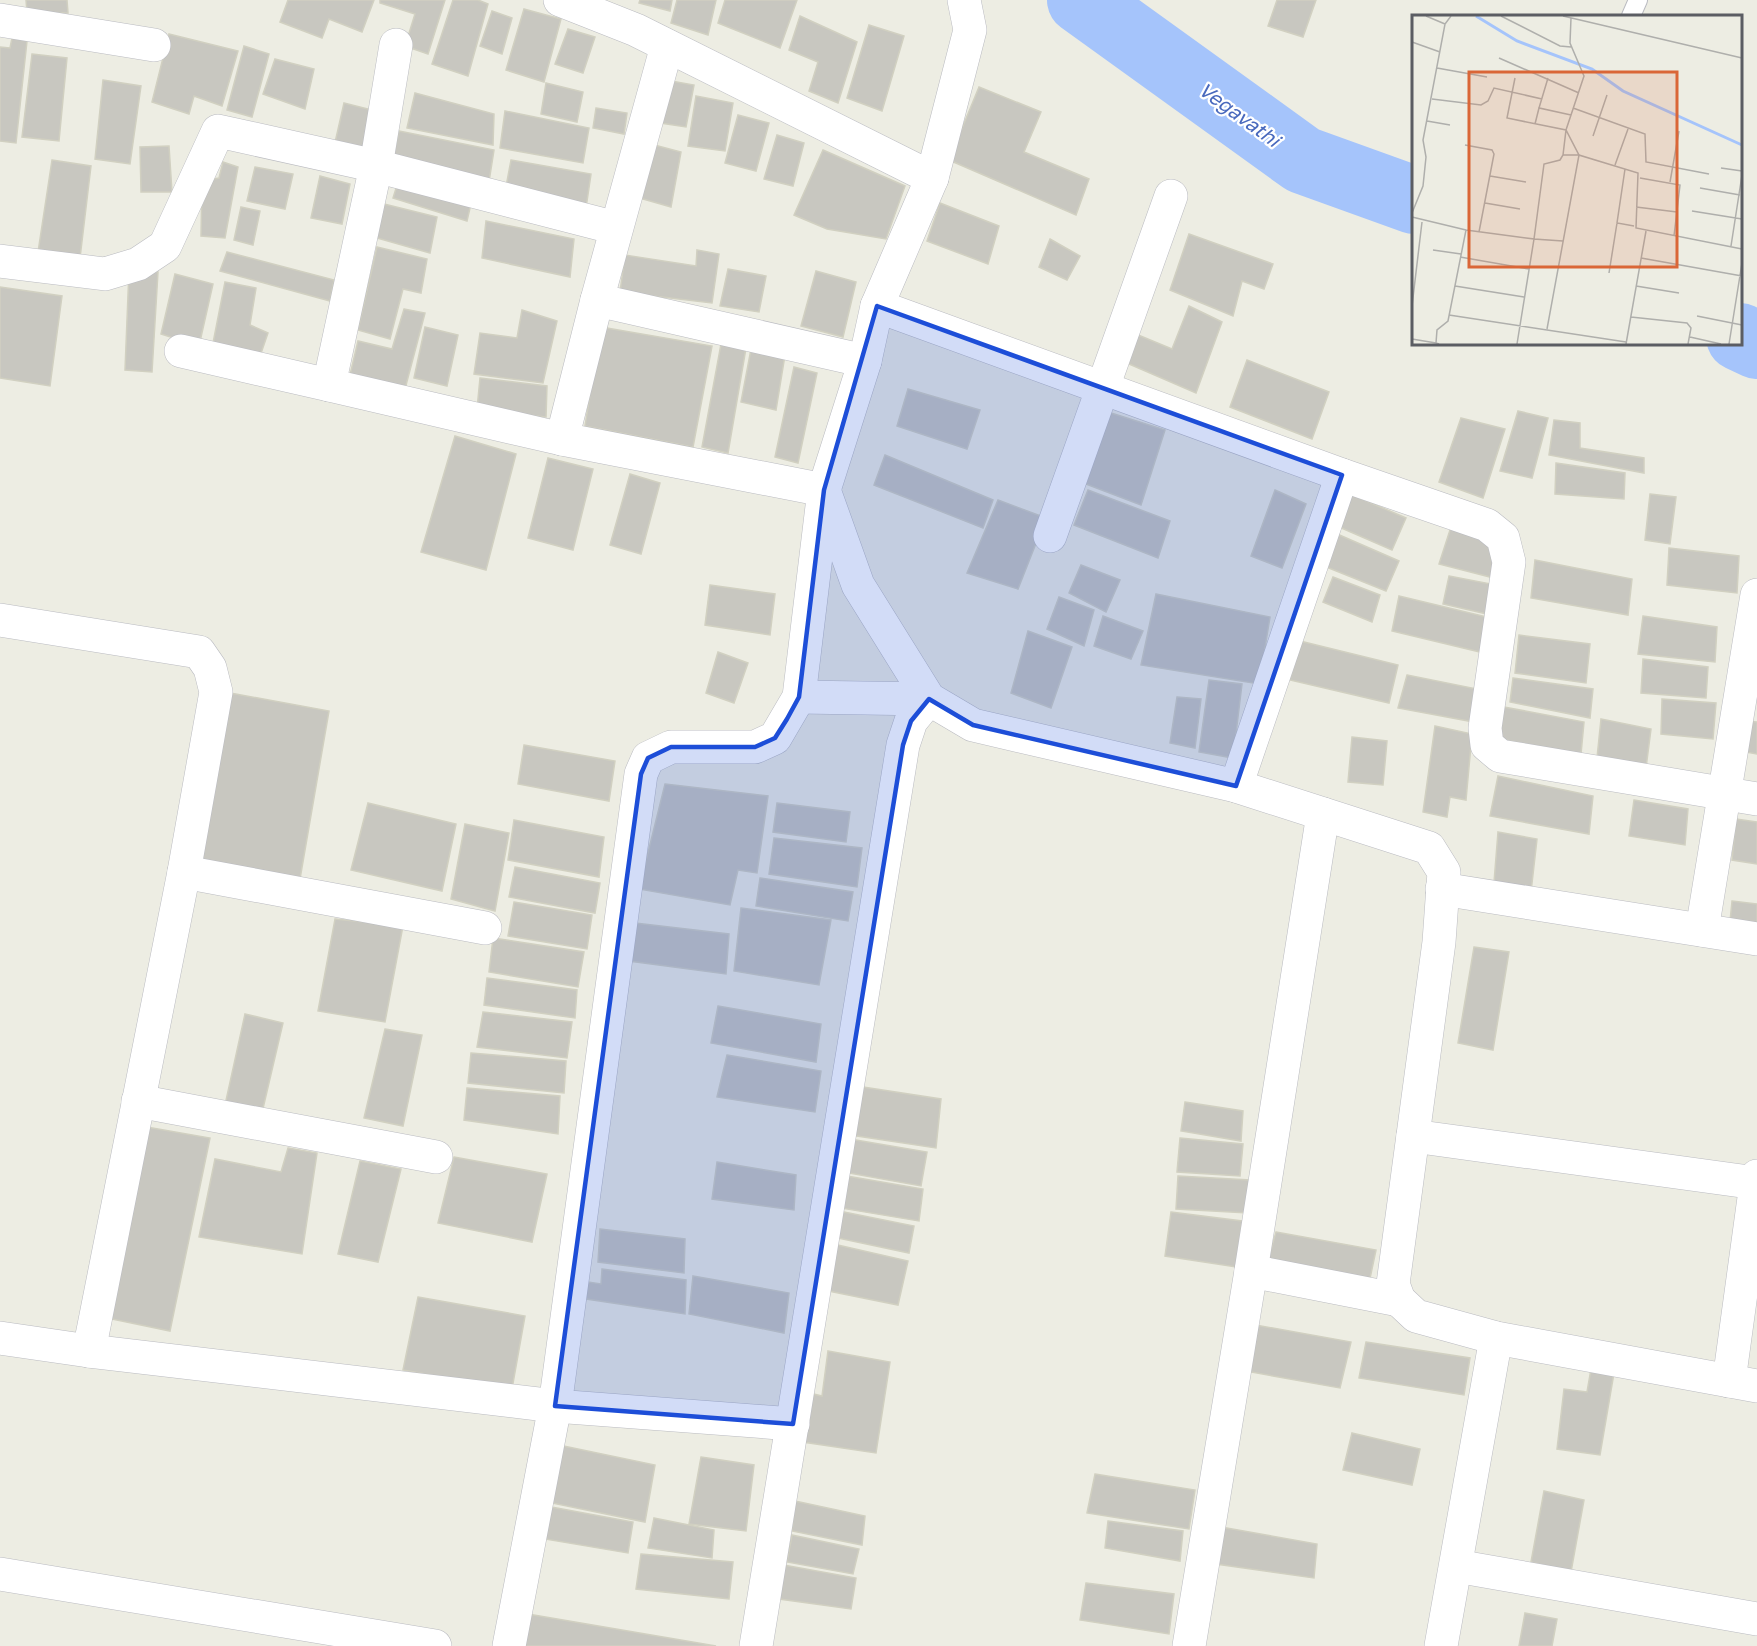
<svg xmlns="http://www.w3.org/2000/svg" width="1757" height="1646" font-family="'Golos Text',sans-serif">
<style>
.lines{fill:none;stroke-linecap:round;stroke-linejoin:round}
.river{stroke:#a5c4fb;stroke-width:68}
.building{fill:#c8c7c0;stroke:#d1d0c1;stroke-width:1.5}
.service-casing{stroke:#babbc1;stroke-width:20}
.minor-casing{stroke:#babbc1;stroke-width:34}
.service{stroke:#fff;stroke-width:18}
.minor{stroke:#fff;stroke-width:33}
.marked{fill:#1d4ed8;fill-opacity:0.2;stroke:#1d4ed8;stroke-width:4.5;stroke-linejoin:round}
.labels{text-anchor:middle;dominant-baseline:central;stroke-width:4.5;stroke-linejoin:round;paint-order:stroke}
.water-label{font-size:20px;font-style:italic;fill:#4969bd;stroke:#fff}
.inset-river{fill:none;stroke:#a5c4fb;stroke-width:3}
.inset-road{fill:none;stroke:#afafac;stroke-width:1.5}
.view{fill:#da6637;fill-opacity:0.15;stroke:#da6637;stroke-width:3}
.inset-edge{fill:none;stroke:#5b5d63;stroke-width:3}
</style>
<rect width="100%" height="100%" fill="#edede3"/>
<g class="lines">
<g class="river">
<path d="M1081,0L1303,160L1414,200"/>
<path d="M1740,337L1757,345"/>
</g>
</g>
<g class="building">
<path d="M26,0H67L68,13L27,12Z"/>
<path d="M288,0H374L362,32L329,19L322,38L280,22Z"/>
<path d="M380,0H445L428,54L405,46L415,14L380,3Z"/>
<path d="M453,0H478L488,4L468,76L432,64Z"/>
<path d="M640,0H672L670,11L639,3Z"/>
<path d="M677,0H716L708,35L671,23Z"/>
<path d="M725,0H797L780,48L718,23Z"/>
<path d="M1277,0H1316L1303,37L1268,26Z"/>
<path d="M524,9L561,19L544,82L506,70Z"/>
<path d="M492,11L512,18L502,54L480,46Z"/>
<path d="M800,16L857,42L838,103L809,91L818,62L789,50Z"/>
<path d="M869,25L904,36L882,111L847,98Z"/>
<path d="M568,29L595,37L583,73L555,64Z"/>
<path d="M169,34L238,51L222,106L194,96L189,114L152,102Z"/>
<path d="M12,38L27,41L16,143L0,141V47L10,48Z"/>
<path d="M244,46L269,54L252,117L227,110Z"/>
<path d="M32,54L67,58L59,141L22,137Z"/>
<path d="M275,59L314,69L305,109L263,94Z"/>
<path d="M660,79L694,85L686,127L654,122Z"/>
<path d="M103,80L141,86L130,164L95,159Z"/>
<path d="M546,83L583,92L577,122L541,114Z"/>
<path d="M979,87L1041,112L1024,152L1089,179L1076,215L949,160Z"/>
<path d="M415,93L494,114L493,145L407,128Z"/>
<path d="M696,96L733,103L725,151L688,146Z"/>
<path d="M344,103L372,110L363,154L334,147Z"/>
<path d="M596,108L627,113L624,134L593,128Z"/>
<path d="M505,111L589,128L583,163L500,148Z"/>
<path d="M738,115L769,123L756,171L725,163Z"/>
<path d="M399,131L494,150L488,188L391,167Z"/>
<path d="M777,135L804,143L793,186L764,179Z"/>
<path d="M643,142L681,152L671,207L629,195Z"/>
<path d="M169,146L172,192H141L140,147Z"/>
<path d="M823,150L905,186L886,239L827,229L794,215Z"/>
<path d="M52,160L91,166L80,258L38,252Z"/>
<path d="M511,160L591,174L586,208L505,192Z"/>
<path d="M223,162L238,167L225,238L201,236L202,181L219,178Z"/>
<path d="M255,167L293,174L285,209L247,201Z"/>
<path d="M320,176L350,184L342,224L311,218Z"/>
<path d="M400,176L473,195L467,221L393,198Z"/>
<path d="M376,202L437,217L430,253L370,236Z"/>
<path d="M940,203L999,226L988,264L927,241Z"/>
<path d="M241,207L260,211L253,245L234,240Z"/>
<path d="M486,221L574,239L570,277L482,258Z"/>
<path d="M1189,234L1273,264L1264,289L1242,281L1233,316L1170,290Z"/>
<path d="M1050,239L1080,256L1067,280L1039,267Z"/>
<path d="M377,247L427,259L421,293L403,289L390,339L358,330Z"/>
<path d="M697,250L719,254L712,303L620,292L625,255L696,266Z"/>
<path d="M227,252L334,280L330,301L220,271Z"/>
<path d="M728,269L766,276L759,312L720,306Z"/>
<path d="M129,270L158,272L152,372L125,370Z"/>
<path d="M816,271L856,282L843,337L801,326Z"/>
<path d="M175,274L213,284L199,346L161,334Z"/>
<path d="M225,282L256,288L250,325L268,333L257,365L212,348Z"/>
<path d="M0,287L62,296L50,386L0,378Z"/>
<path d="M1189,306L1222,322L1196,393L1120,360L1131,332L1172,349Z"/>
<path d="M404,309L425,313L405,389L350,375L358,341L392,349Z"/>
<path d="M522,310L557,321L543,383L474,374L480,333L517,338Z"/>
<path d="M425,327L458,335L447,386L414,378Z"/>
<path d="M601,327L712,346L693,447L585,426Z"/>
<path d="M721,344L746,348L728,453L702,447Z"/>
<path d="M751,349L785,355L776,410L741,402Z"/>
<path d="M1247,360L1329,392L1312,439L1230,407Z"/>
<path d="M794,367L817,373L798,463L775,457Z"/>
<path d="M480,378L547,386L546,417L477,409Z"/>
<path d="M908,389L980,410L967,449L897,426Z"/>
<path d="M1518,411L1548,418L1532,478L1500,471Z"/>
<path d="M1108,412L1165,430L1141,505L1086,484Z"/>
<path d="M1461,418L1505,429L1483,498L1439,482Z"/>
<path d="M1554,420L1580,423V448L1644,458V473L1549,455Z"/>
<path d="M455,436L516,454L486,570L421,552Z"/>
<path d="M885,455L993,500L983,528L874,485Z"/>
<path d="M548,458L593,469L573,550L528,538Z"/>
<path d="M1556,463L1625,473L1624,499L1555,494Z"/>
<path d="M630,474L660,483L641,554L610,545Z"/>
<path d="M1088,490L1170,521L1158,558L1074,525Z"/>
<path d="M1275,490L1306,504L1282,568L1251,556Z"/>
<path d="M1350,494L1406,518L1392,550L1337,526Z"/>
<path d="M1650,494L1676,497L1670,544L1645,540Z"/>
<path d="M998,500L1046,518L1018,589L967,573Z"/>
<path d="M1451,527L1500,543L1490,577L1439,564Z"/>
<path d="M1328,530L1399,561L1386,591L1314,562Z"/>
<path d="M1669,548L1739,556L1737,593L1667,585Z"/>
<path d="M1535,560L1632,579L1628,615L1531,598Z"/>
<path d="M1081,565L1120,580L1106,612L1069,593Z"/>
<path d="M1449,576L1491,584L1487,614L1443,604Z"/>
<path d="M1333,577L1380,595L1372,622L1323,602Z"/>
<path d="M710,585L775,594L770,635L705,625Z"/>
<path d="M1156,594L1270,617L1259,684L1141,665Z"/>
<path d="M1399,596L1487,617L1480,652L1392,631Z"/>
<path d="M1059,597L1094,610L1084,646L1047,629Z"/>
<path d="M1103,616L1143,631L1131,659L1094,646Z"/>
<path d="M1643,616L1717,627L1715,662L1638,654Z"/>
<path d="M1028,631L1072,647L1051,708L1011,693Z"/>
<path d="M1519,635L1590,644L1586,683L1515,673Z"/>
<path d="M1300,641L1398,665L1389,703L1290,680Z"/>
<path d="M718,652L748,663L734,703L706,693Z"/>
<path d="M1643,659L1708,667L1706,698L1641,693Z"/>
<path d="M1407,675L1477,689L1474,722L1398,708Z"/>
<path d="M1513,678L1593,689L1590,718L1510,702Z"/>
<path d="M1209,680L1242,684L1233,758L1199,752Z"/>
<path d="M225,692L329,711L300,879L195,859Z"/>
<path d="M1177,697L1201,699L1195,748L1170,743Z"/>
<path d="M1662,699L1716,703L1713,739L1661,734Z"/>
<path d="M1504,707L1584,722L1581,754L1500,739Z"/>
<path d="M1601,719L1651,729L1646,768L1597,758Z"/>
<path d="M1746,721L1757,722V754L1740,751Z"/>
<path d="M1435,726L1472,734L1466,800L1450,797L1447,817L1423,812Z"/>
<path d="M1352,737L1387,741L1383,785L1348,782Z"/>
<path d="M524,745L615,761L609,801L518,784Z"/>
<path d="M1498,776L1593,796L1589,834L1490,816Z"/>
<path d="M665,784L768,796L757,873L738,870L730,905L639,889Z"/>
<path d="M1634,800L1688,809L1685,845L1629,836Z"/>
<path d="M368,803L456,824L442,891L351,870Z"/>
<path d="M777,803L850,812L846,842L773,832Z"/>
<path d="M1736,819L1757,822V864L1732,860Z"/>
<path d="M514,820L604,837L599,877L508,860Z"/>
<path d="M465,824L509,833L495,911L451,899Z"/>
<path d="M1498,832L1537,839L1530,901L1493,895Z"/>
<path d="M774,838L862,848L857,887L769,874Z"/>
<path d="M515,867L600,883L595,913L509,897Z"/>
<path d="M760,878L853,892L848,921L756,906Z"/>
<path d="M1732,901L1757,904V935L1729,932Z"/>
<path d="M514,902L592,915L587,949L508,936Z"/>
<path d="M741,908L831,920L819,985L734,971Z"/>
<path d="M335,919L403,926L385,1022L318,1011Z"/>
<path d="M635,923L729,934L726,974L629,961Z"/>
<path d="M493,938L584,952L578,987L489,972Z"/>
<path d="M1474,947L1509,952L1493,1050L1458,1043Z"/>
<path d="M487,978L577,990L575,1018L484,1005Z"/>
<path d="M718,1006L821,1024L816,1062L711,1043Z"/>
<path d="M483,1012L572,1022L567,1058L477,1047Z"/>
<path d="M245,1014L283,1023L261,1117L225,1105Z"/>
<path d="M385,1029L422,1035L403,1126L364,1118Z"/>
<path d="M471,1053L566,1061L564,1093L468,1083Z"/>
<path d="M727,1055L821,1071L815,1112L717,1097Z"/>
<path d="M850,1085L941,1099L936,1148L844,1134Z"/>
<path d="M467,1088L560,1096L558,1134L464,1120Z"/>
<path d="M1185,1102L1243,1111L1241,1141L1181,1131Z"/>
<path d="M141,1126L210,1138L170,1331L102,1317Z"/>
<path d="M1180,1138L1243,1144L1240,1176L1177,1172Z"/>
<path d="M850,1139L927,1152L921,1186L843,1172Z"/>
<path d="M288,1148L317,1153L302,1254L199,1237L215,1159L281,1172Z"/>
<path d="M454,1157L547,1174L532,1242L438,1223Z"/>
<path d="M360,1161L401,1169L378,1262L338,1254Z"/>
<path d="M717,1162L796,1175L794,1210L712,1199Z"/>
<path d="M841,1175L923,1189L919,1221L835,1207Z"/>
<path d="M1178,1176L1250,1180L1248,1213L1176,1209Z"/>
<path d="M839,1211L914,1226L909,1253L833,1237Z"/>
<path d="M1171,1212L1242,1221L1236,1267L1165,1256Z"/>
<path d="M600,1229L685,1239L684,1273L598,1262Z"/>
<path d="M1276,1232L1376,1250L1368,1288L1265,1271Z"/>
<path d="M829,1243L908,1261L898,1305L818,1289Z"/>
<path d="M602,1269L686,1280L685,1314L580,1298L582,1281L601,1284Z"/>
<path d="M693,1276L789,1293L784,1333L689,1314Z"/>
<path d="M418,1297L525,1316L512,1389L403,1370Z"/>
<path d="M1250,1324L1351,1342L1340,1388L1240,1370Z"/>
<path d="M1366,1342L1470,1358L1464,1395L1359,1378Z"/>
<path d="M828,1351L890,1362L876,1453L796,1441L805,1392L822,1396Z"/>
<path d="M1591,1369L1614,1373L1600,1455L1557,1449L1564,1389L1587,1392Z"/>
<path d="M1352,1433L1420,1449L1412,1485L1343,1470Z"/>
<path d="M554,1444L655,1465L645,1522L547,1502Z"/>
<path d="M701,1457L754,1465L746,1531L689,1524Z"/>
<path d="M1095,1474L1195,1490L1189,1529L1087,1513Z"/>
<path d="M1544,1491L1584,1500L1571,1572L1531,1562Z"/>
<path d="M795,1501L865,1516L862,1545L792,1531Z"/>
<path d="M546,1506L633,1522L628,1553L539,1538Z"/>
<path d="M654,1518L714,1530L712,1558L648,1548Z"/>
<path d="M1108,1521L1183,1531L1180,1561L1105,1548Z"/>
<path d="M1221,1527L1317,1544L1314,1578L1216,1564Z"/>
<path d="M792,1535L859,1549L853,1574L787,1562Z"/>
<path d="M641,1554L733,1562L729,1599L636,1589Z"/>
<path d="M778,1564L856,1578L851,1609L772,1598Z"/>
<path d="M1086,1583L1174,1594L1169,1634L1080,1620Z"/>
<path d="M522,1613L716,1646H517Z"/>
<path d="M1525,1613L1557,1619L1552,1646H1519Z"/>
</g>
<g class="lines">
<g class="service-casing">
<path id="service" d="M1631,16L1638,0"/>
</g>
<g class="minor-casing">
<g id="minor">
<path d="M560,0L636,30L932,178"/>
<path d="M0,20L154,45"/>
<path d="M396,45L376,166L329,385L562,439L824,490L858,585L929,699L973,725L1236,786L1429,848L1444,872L1439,942L1393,1284L1399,1300L1416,1316L1496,1338L1757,1386"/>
<path d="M0,261L105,274L138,264L165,246L218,131L376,166L616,228"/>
<path d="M597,300L667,46"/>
<path d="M877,306L1342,475L1487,525L1503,538L1509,562L1485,728L1487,745L1500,756L1757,799"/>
<path d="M181,351L329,385"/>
<path d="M562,439L597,300L865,361"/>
<path d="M1050,536L1171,196"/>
<path d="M0,620L199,652L210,668L216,692L184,872L89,1351"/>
<path d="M799,697L929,699"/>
<path d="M1236,786L1342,475"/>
<path d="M1323,814L1251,1271L1399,1300"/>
<path d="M184,872L485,928"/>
<path d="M1442,889L1757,939"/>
<path d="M1702,930L1757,595"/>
<path d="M138,1101L436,1157"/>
<path d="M1413,1136L1756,1183"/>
<path d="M0,1338L89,1351L555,1406L509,1646"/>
<path d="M1729,1381L1757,1176"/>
<path d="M793,1424L555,1406L641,774L648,758L671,747H755L775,738L799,697L824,490L865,361L877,306L932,178L970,30L964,0"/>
<path d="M1456,1566L1757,1619"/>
<path d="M0,1574L435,1646"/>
<path d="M756,1646L903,745L911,721L929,699"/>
<path d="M1189,1646L1251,1271"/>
<path d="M1441,1646L1496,1338"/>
</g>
</g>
<use href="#service" class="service"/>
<use href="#minor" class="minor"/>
</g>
<path class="marked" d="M877,306L1342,475L1236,786L973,725L929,699L911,721L903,745L793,1424L555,1406L641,774L648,758L671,747H755L775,738L787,719L799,697L824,490Z"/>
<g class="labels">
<g class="water-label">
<text transform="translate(1240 114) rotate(36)">Vegavathi</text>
</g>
</g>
<g transform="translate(1412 15)">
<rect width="330" height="330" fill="#edede3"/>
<path class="inset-river" d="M64,1L105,26L180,54L211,76L330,130"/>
<path class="inset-road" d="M14,1L33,9M89,1L148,31L159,32M151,1L330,43M0,27L28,37M87,43L167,78M25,53L75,62M103,63L95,103L154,115L167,140L226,158L224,213L330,234M20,84L69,90L76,86L82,73L130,84M127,93L136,63M161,93L233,119L234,147L297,159M15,106L38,110M123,109L127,93L159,100M181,121L195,80M53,130L80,135L82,139L67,217M203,150L216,114M309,153L330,156M213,154L205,208L222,211M78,161L114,167M228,163L268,170L262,221M258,167L267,116M288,173L328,180M73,188L108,194M224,192L265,197M280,196L330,204M0,198L11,171L14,142L11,125L33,9L39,1M0,202L54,215L122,224L105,329M151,226L122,224L132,149L148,145L151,140L154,115L172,61L158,28L159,3M319,231L330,160M21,235L49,239M48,242L117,254M229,243L330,261M197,258L205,208M43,271L112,282M224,271L267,278M0,291L10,207M37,300L214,327M285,301L330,310M219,302L275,308L279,313L276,329M135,314L167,140H151M278,322L309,329M0,324L24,328M27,329L24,328L25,315L36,306L54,215M214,329L234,216M317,329L330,248"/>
<path class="view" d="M57,57H265V252H57Z"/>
<rect width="330" height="330" class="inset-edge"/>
</g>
</svg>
